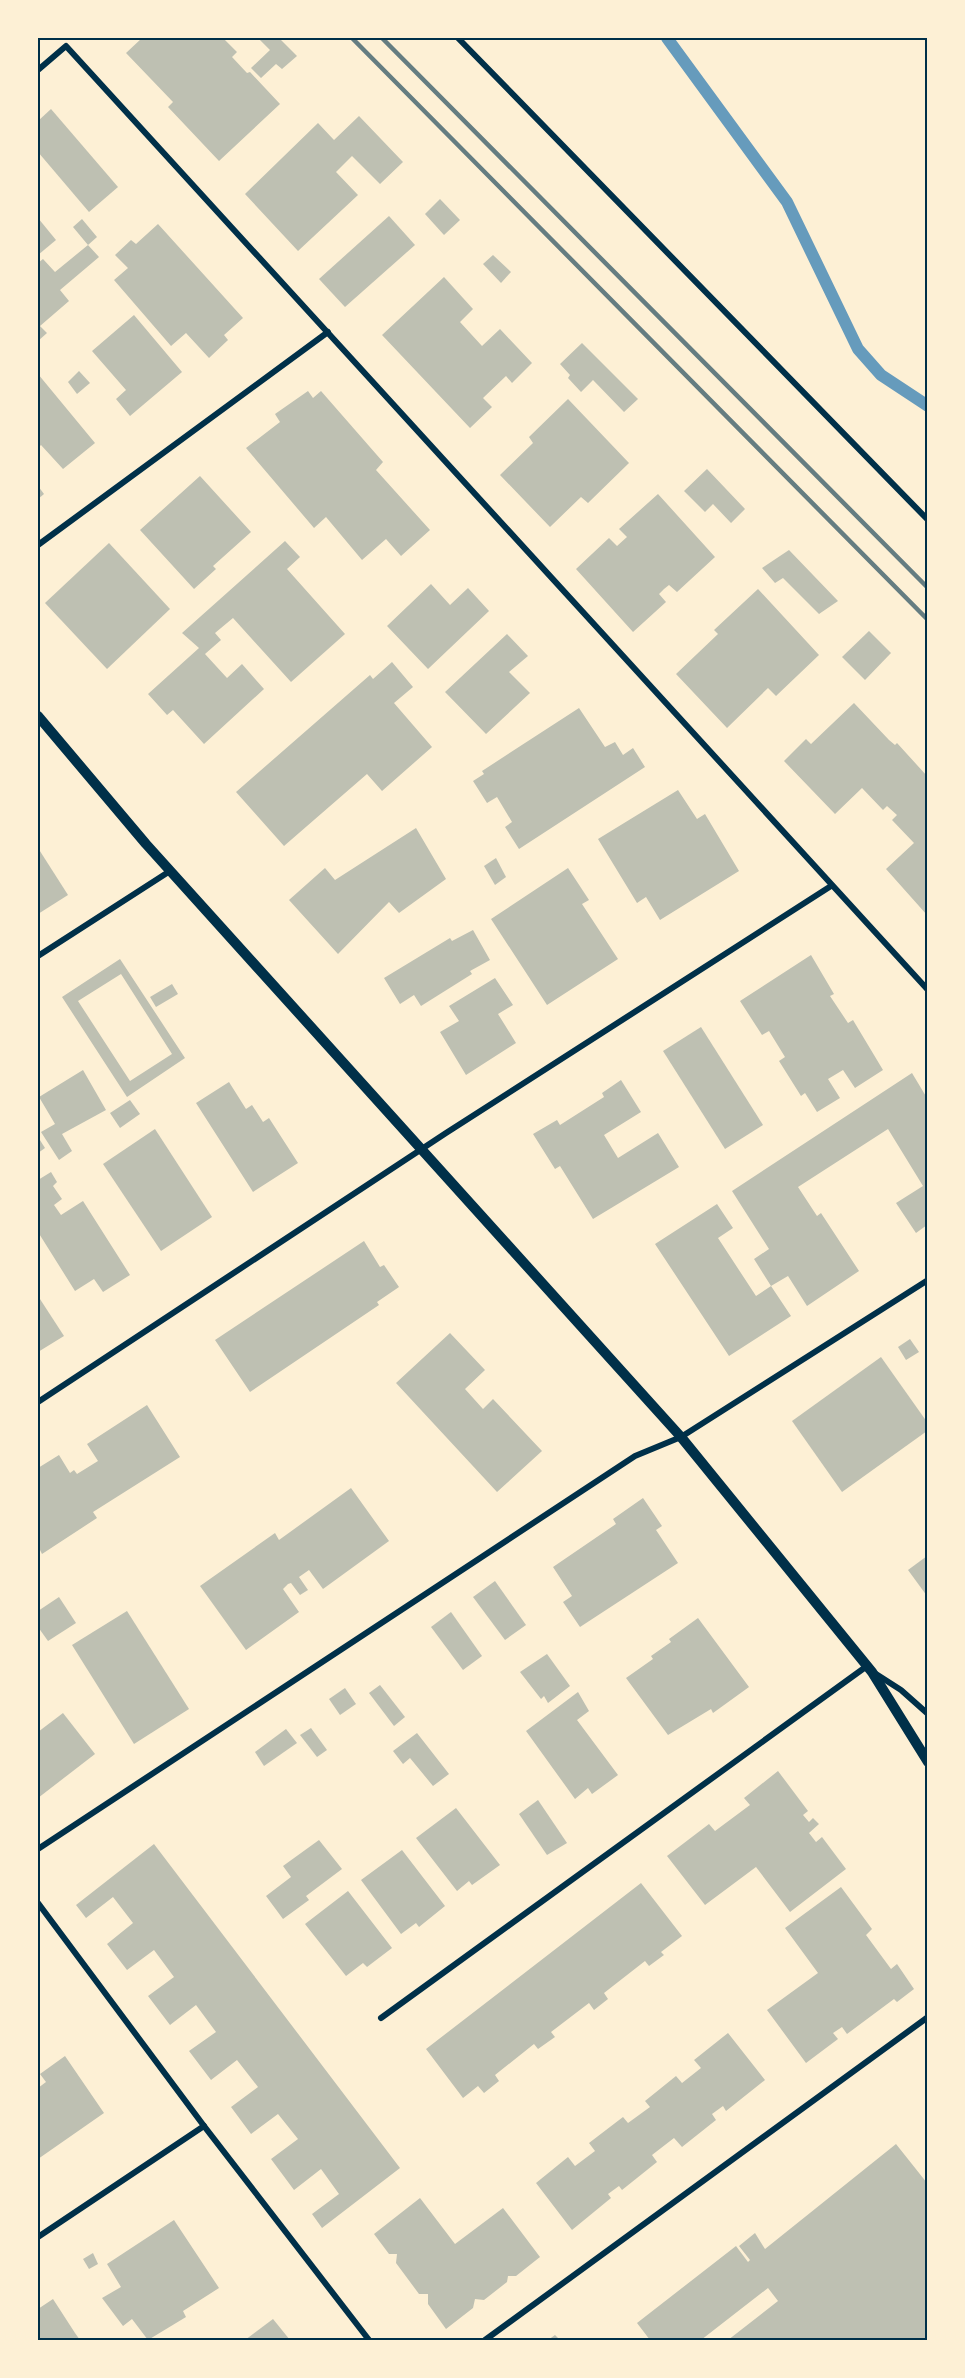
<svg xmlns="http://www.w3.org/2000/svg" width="965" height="2378" font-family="Manrope,sans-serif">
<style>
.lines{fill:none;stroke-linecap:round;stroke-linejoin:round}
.stream{stroke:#669bbc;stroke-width:12}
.building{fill:#bec0b2;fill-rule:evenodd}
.minor{stroke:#003049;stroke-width:6}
.tertiary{stroke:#003049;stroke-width:10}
.rail{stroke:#657d81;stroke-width:4.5}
.neatline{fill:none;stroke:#003049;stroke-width:2}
</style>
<rect width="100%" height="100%" fill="#fdf0d5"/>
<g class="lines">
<path class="stream" d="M667,38L787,202L858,349L881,375L928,406"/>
</g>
<g class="building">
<path d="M142,38H223L237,52L232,57L247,73L250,72L280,104L219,161L168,107L173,102L126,53Z"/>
<path d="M258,38H279L297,56L282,69L276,64L261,78L251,68L270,50Z"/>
<path d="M51,109L118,187L89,212L38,152V121Z"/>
<path d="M359,116L403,162L380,184L352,156L336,172L358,195L298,251L245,194L318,123L334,140Z"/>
<path d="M440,199L460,220L444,235L425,214Z"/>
<path d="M389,216L415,245L345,307L319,279Z"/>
<path d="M38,218L56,240L38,255Z"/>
<path d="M82,219L97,237L88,245L99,257L60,290L69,301L40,326L47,333L38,341V263L43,259L55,272L88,245L73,227Z"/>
<path d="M158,224L243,318L224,335L228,340L209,358L186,333L171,346L114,280L128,268L115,255L131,240L136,244Z"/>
<path d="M493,255L511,272L501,283L483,264Z"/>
<path d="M444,277L473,309L460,322L482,346L500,329L532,363L512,383L506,376L483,398L492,407L470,428L382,335Z"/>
<path d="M134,315L182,372L130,416L116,399L126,390L92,351Z"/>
<path d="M582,343L638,399L624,412L593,380L581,392L568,378L570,375L560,364Z"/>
<path d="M79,371L90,383L77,394L68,382Z"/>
<path d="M38,374L95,443L63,469L41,445L38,448Z"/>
<path d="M308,391L313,398L321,391L383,462L376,470L430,530L401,556L386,539L362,560L326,517L314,528L246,448L280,422L275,414Z"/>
<path d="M568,399L629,463L588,503L581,497L550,527L500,475L533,443L529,437Z"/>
<path d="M707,469L745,509L731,523L713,504L705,512L684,491Z"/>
<path d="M200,476L251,532L213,566L216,569L194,589L140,530Z"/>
<path d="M38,486L44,494L38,499Z"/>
<path d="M658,494L715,557L677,592L669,585L664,589L659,594L666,602L633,632L576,569L609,538L617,546L627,537L619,529Z"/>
<path d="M285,541L300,557L287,569L345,634L291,682L233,618L215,633L221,640L205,654L227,678L242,664L264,689L204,744L173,710L167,715L148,694L199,648L182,633Z"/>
<path d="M109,543L170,609L107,669L45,603Z"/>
<path d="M789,550L838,601L819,614L783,578L775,583L762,568Z"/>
<path d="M431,584L450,605L468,588L489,611L428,669L387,626Z"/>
<path d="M758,589L819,655L776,696L768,688L727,728L676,674L718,634L714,630Z"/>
<path d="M869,631L891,653L865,680L842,657Z"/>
<path d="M507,634L528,656L509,672L530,693L486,734L445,692Z"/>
<path d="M392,662L413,687L394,703L432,747L382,791L367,774L284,846L236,792L370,675L373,679Z"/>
<path d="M854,703L889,740L895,745L897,743L927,776V915L886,869L914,843L892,820L897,815L887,806L883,810L862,788L835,814L784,761L806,739L811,744Z"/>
<path d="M579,708L605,747L615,742L623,755L633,748L645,767L519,849L505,827L512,822L497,797L487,803L473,781L484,774L482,771Z"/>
<path d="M678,790L697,819L705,814L739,871L660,920L646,897L637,903L598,839Z"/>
<path d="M416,828L446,879L399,913L389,902L338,954L289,900L325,868L335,880Z"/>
<path d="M38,848L68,895L38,914Z"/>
<path d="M496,858L506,877L495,885L484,866Z"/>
<path d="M568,868L589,900L582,904L618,959L547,1005L491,919Z"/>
<path d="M473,930L490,960L470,971L472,974L421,1006L414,995L400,1004L384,978L450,938L452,941Z"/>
<path d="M811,955L834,994L830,996L848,1023L853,1020L883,1070L855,1088L843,1070L828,1079L840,1098L817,1112L805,1093L801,1096L779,1061L785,1057L769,1031L762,1035L740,1001Z"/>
<path d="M120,959L185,1058L127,1097L62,997ZM121,974L172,1054L130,1081L78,1001Z"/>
<path d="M495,978L513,1005L498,1014L516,1043L466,1075L440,1032L459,1021L449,1006Z"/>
<path d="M172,984L178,994L156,1007L150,997Z"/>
<path d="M701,1027L763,1125L725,1149L663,1051Z"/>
<path d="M83,1070L106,1110L62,1134L72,1151L59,1160L41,1132L55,1124L39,1097Z"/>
<path d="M912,1073L927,1098V1225L916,1233L896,1203L923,1186L888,1129L798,1187L817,1216L821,1213L859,1271L807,1306L788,1276L771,1286L754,1259L769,1249L732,1191Z"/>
<path d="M621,1080L641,1112L604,1135L618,1158L658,1133L679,1167L593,1219L560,1166L555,1169L533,1134L557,1120L560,1125L604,1097L602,1093Z"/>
<path d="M229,1082L246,1109L252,1105L263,1122L269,1118L298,1163L253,1192L196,1103Z"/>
<path d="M130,1100L140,1114L120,1128L110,1113Z"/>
<path d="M155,1129L212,1217L161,1251L103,1164Z"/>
<path d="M38,1137L45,1148L38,1153Z"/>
<path d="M51,1172L57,1182L53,1186L62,1199L54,1205L61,1215L83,1201L130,1275L103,1292L94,1279L75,1291L38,1232V1180Z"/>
<path d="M717,1204L733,1228L718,1238L756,1296L771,1286L791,1316L729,1356L655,1244Z"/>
<path d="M364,1241L380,1267L384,1265L399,1287L377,1302L379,1305L250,1392L215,1340Z"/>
<path d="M38,1296L64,1336L38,1352Z"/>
<path d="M450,1333L485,1370L465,1389L483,1409L493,1399L542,1451L497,1492L396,1383Z"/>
<path d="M910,1339L919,1352L906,1360L898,1347Z"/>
<path d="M881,1357L927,1422V1431L842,1492L792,1421Z"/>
<path d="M147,1405L180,1457L93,1512L97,1518L42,1554L38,1546V1468L59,1455L70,1473L74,1470L77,1474L98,1461L87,1444Z"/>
<path d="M351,1488L389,1541L323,1589L309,1570L299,1577L308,1590L300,1595L291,1583L288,1584L283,1589L299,1612L246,1650L200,1586L275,1533L279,1540Z"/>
<path d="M643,1498L662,1526L656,1530L678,1563L580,1627L563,1602L572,1596L553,1567L616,1524L613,1519Z"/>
<path d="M927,1556V1596L908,1570Z"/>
<path d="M495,1581L526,1625L505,1640L473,1597Z"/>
<path d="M59,1597L76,1623L48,1641L38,1627V1611Z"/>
<path d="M127,1611L189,1709L134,1744L72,1645Z"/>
<path d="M451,1612L482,1656L463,1670L431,1627Z"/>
<path d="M698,1618L749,1687L713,1713L711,1709L668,1735L626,1678L653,1659L651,1656L671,1642L669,1639Z"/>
<path d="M547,1654L570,1686L548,1703L544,1696L541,1699L520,1672Z"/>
<path d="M380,1685L405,1717L394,1726L369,1693Z"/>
<path d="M345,1688L356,1704L340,1715L329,1699Z"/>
<path d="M578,1692L589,1711L577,1720L618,1775L592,1794L588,1788L575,1799L526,1731Z"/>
<path d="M63,1713L95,1754L38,1798V1732Z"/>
<path d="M311,1728L327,1750L317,1757L300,1735Z"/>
<path d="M286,1729L297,1743L264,1766L255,1752Z"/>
<path d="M417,1733L449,1774L433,1786L410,1758L403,1764L393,1751Z"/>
<path d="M778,1771L808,1811L803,1815L809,1822L813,1818L819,1824L809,1833L816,1842L822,1837L846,1869L790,1912L756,1867L705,1905L667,1856L709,1824L715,1831L750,1805L744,1798Z"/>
<path d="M538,1800L567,1843L547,1855L519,1814Z"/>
<path d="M456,1808L500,1865L472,1885L469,1881L457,1891L416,1838Z"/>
<path d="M319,1840L342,1869L306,1896L309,1900L283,1919L266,1896L291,1877L283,1866Z"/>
<path d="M154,1844L400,2168L322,2228L312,2214L339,2194L321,2169L294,2190L271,2159L298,2139L278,2114L251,2134L231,2107L258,2087L237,2060L211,2080L189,2051L216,2032L196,2005L170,2025L148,1996L174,1977L154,1950L127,1970L107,1944L133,1923L113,1897L86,1918L76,1905Z"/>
<path d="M402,1850L445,1906L419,1927L416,1923L401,1934L361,1880Z"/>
<path d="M641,1883L682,1936L661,1952L664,1955L649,1966L645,1961L604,1993L608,1999L594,2010L589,2003L551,2032L555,2037L538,2049L534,2044L495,2075L499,2081L484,2093L478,2086L463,2098L426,2049Z"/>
<path d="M841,1887L872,1929L866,1935L891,1969L897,1964L914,1989L897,2002L894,1999L847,2034L842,2027L833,2033L838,2039L806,2063L767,2010L818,1973L785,1928Z"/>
<path d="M348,1891L392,1948L367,1967L363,1963L346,1976L305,1924Z"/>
<path d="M728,2033L765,2080L726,2111L723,2106L712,2114L716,2120L682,2147L674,2138L652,2155L657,2162L622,2190L619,2186L608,2194L611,2198L572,2230L536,2183L568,2157L575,2166L595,2151L589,2143L623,2117L628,2123L650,2107L645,2101L676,2076L682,2083L701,2068L694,2060Z"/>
<path d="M65,2056L104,2113L38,2159V2088L46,2082L40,2074Z"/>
<path d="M896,2144L927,2183V2340H728L778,2301L768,2288L701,2340H650L637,2323L736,2246L748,2262L750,2260L739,2246L755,2233L765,2249Z"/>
<path d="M420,2198L455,2244L503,2208L540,2257L516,2276H508L507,2282L484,2300L475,2299L473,2308L446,2329L428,2304V2294H419L396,2263L397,2254H389L374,2234Z"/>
<path d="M174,2220L219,2288L183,2311L186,2317L148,2340L132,2319L123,2326L102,2298L121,2287L107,2264Z"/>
<path d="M93,2253L98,2264L89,2269L83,2259Z"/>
<path d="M53,2299L75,2333L80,2340H38V2309Z"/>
<path d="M273,2319L290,2340H245Z"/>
<path d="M555,2335L560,2340H548Z"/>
</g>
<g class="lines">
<g class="minor">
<path d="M458,38L928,520"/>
<path d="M38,70L66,46L928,990"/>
<path d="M38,545L328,332"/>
<path d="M38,956L170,871"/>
<path d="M38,1402L446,1133L831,886"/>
<path d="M876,1674L901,1690L928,1714"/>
<path d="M38,1849L635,1456L681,1437L928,1280"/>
<path d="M38,1903L204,2126L369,2340"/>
<path d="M381,2018L867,1666"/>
<path d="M38,2237L204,2126"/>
<path d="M485,2340L928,2017"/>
</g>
<path class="tertiary" d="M38,716L146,844L681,1437L872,1672L928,1762"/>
<g class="rail">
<path d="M352,38L928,620"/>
<path d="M382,38L928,588"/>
</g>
</g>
<rect width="965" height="2378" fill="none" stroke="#fdf0d5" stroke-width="78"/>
<rect x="39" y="39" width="887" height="2300" class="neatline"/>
</svg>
